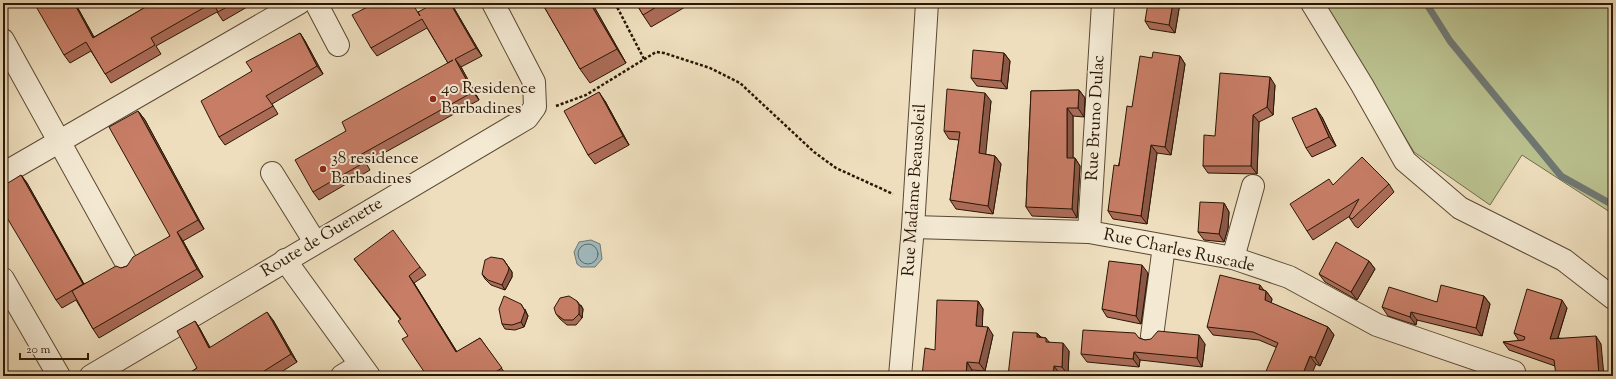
<svg xmlns="http://www.w3.org/2000/svg" width="1616" height="379" font-family="'Sorts Mill Goudy',serif">
<style>
.green{fill:#bac18f;stroke:#726c4a}
.water{fill:#9fb9bd;stroke:#707873}
.lines{fill:none;stroke-linecap:round;stroke-linejoin:round}
.shore{stroke:#646861;stroke-width:1}
.stream{stroke:#707873;stroke-width:7}
.minor-casing{stroke:#5b4833;stroke-width:24}
.path{stroke:#2a1605;stroke-width:2.5;stroke-dasharray:3 2;stroke-linecap:butt}
.minor{stroke:#f4ead4;stroke-width:22}
.wall{fill:#ab6c58;stroke:#2a1605}
.shaded-wall{fill:#8b5847;stroke:#2a1605}
.building{fill:#c77d66;stroke:#2a1605}
.poi-dot{fill:#8f2418;stroke:#f4ead4;stroke-width:1.5}
.labels{text-anchor:middle;dominant-baseline:central;stroke-width:4;stroke-linejoin:round;paint-order:stroke}
.poi-label{font-size:17px;fill:#2a1605;stroke:#f4ead4;text-anchor:start}
.street-label{font-size:17px;fill:#2a1605;stroke:#f4ead4}
</style>
<rect width="100%" height="100%" fill="#eedebd"/>
<filter id="stains"><feTurbulence type="fractalNoise" baseFrequency=".005" numOctaves="4"/><feColorMatrix values="0 0 0 0 .2 0 0 0 0 .09 0 0 0 0 .02 0 0 0 .5 -.17"/></filter>
<radialGradient id="worn" r=".72"><stop offset=".6" stop-color="#630" stop-opacity="0"/><stop offset="1" stop-color="#630" stop-opacity=".3"/></radialGradient>
<path class="green" d="M1324,3H1613V214L1522,155L1490,205L1414,152Z"/>
<path class="water" d="M591,240L600,244L602,259L595,267H581L577,264L574,252L579,242Z"/>
<g class="lines">
<circle class="shore" cx="588" cy="254" r="10"/>
<path class="stream" d="M1426,3L1450,41L1561,176L1613,205"/>
<g class="minor-casing">
<g id="minor">
<path d="M316,3L338,45"/>
<path d="M1312,3L1362,85L1405,161L1460,208L1564,260L1613,298"/>
<path d="M3,40L127,264"/>
<path d="M272,173L315,242"/>
<path d="M3,174L299,3"/>
<path d="M913,227L1089,232L1233,258L1289,277L1377,325L1514,372L1515,376"/>
<path d="M1089,232L1103,3"/>
<path d="M1233,258L1253,186"/>
<path d="M285,260L369,376"/>
<path d="M3,279L59,376"/>
<path d="M1152,336L1164,246"/>
<path d="M91,376L527,118L535,107L534,82L493,3"/>
<path d="M342,376L360,365"/>
<path d="M900,376L913,227L927,3"/>
</g>
</g>
<g class="path">
<path d="M615,3L644,59"/>
<path d="M556,106L586,95L656,52L664,53L710,68L740,83L814,152L836,168L893,194"/>
</g>
<use href="#minor" class="minor"/>
</g>
<g class="wall">
<path d="M75,3L94,37L149,5L147,3H254L223,21L217,12L156,46L161,54L111,83L91,51L70,63L64,55Z"/>
<path d="M451,3L482,56L461,67L479,100L366,163L370,170L319,200L313,192L346,131L448,63L427,28L377,56L371,48L418,12Z"/>
<path d="M542,3H592L626,63L590,83L580,69Z"/>
<path d="M636,3H692L651,27L643,15Z"/>
<path d="M1180,3L1175,33L1150,29L1145,21Z"/>
<path d="M1239,3H1258L1257,6Z"/>
<path d="M300,33L305,41L323,74L272,104L278,114L225,145L219,137L252,71Z"/>
<path d="M1004,53L1010,61L1007,89L977,86L971,78Z"/>
<path d="M1180,56L1185,64L1171,155L1157,153L1147,224L1113,219L1108,211L1132,107L1152,58Z"/>
<path d="M1275,85L1273,115L1259,122L1257,174L1208,173L1203,166L1215,136Z"/>
<path d="M1079,90L1085,98L1084,117L1073,116V158H1075L1080,166L1077,218L1032,216L1026,207L1031,91Z"/>
<path d="M605,101L629,145L595,164L588,155Z"/>
<path d="M991,101L985,154L995,156L1001,164L993,214L956,209L950,200L959,140L949,139L944,131Z"/>
<path d="M138,111L145,120L204,229L183,241L203,277L99,338L93,329L76,300L62,308L56,300L21,175L27,183L84,284L121,268L127,266L170,236Z"/>
<path d="M1322,117L1336,146L1312,157L1306,148Z"/>
<path d="M1389,184L1394,192L1358,228L1355,226L1349,217L1350,216L1313,240L1307,231L1333,185Z"/>
<path d="M1224,203L1229,212L1228,228L1224,242L1204,240L1198,232Z"/>
<path d="M354,259L420,267L426,275L414,283L457,352L480,338L507,376H427L400,319Z"/>
<path d="M503,259L512,272V277L505,290L491,285L485,279L482,274Z"/>
<path d="M1369,261L1375,269L1357,300L1325,282L1319,274Z"/>
<path d="M1148,273L1141,324L1107,317L1102,309Z"/>
<path d="M1264,290L1266,291L1272,299L1271,303L1328,327L1334,335L1320,366L1259,340L1213,335L1207,327Z"/>
<path d="M1484,296L1490,304L1482,336L1417,320L1416,325L1388,316L1382,307L1437,302Z"/>
<path d="M978,301L983,309L982,326L993,335L985,371L972,370L935,350Z"/>
<path d="M581,305L583,309L582,318L576,325H567L560,319L556,314Z"/>
<path d="M1567,308L1558,338L1601,344L1555,366L1509,350L1503,342L1519,341L1514,333Z"/>
<path d="M525,309L528,316L524,327L515,330L505,329L502,324Z"/>
<path d="M273,320L297,362L275,376H185L197,368L195,321L200,329L210,348Z"/>
<path d="M1037,333L1041,337L1046,338L1049,342L1069,351L1068,375L1060,374L1008,376Z"/>
<path d="M1139,338L1145,340L1205,344L1202,367L1140,360L1139,367L1087,362L1081,354Z"/>
</g>
<g class="shaded-wall">
<path d="M74,3H75L99,46L93,38Z"/>
<path d="M450,3H451L482,56L476,48Z"/>
<path d="M590,3H592L626,63L617,49Z"/>
<path d="M1173,3H1180L1175,33L1169,25Z"/>
<path d="M300,33L305,41L323,74L317,66Z"/>
<path d="M1004,53L1010,61L1007,89L1001,81Z"/>
<path d="M1180,56L1185,64L1171,155L1165,147Z"/>
<path d="M455,59L461,67L479,100L473,92Z"/>
<path d="M1270,77L1275,85L1273,115L1267,107Z"/>
<path d="M1079,90L1085,98L1084,117L1078,108Z"/>
<path d="M599,92L605,101L629,145L623,136Z"/>
<path d="M985,93L991,101L985,162L979,153Z"/>
<path d="M1067,108L1073,116V166L1067,158Z"/>
<path d="M1316,108L1322,117L1336,146L1329,137Z"/>
<path d="M138,111L145,120L204,229L198,220Z"/>
<path d="M1253,115L1259,122L1257,174L1251,166Z"/>
<path d="M1151,145L1157,153L1147,224L1141,216Z"/>
<path d="M995,156L1001,164L993,214L988,206Z"/>
<path d="M1075,158L1080,166L1077,218L1072,209Z"/>
<path d="M21,175L27,183L89,293L83,284Z"/>
<path d="M1224,203L1229,212L1228,228L1224,242L1219,234Z"/>
<path d="M177,232L183,241L203,277L197,269Z"/>
<path d="M503,259L512,272V277L505,290L502,285Z"/>
<path d="M1369,261L1375,269L1357,300L1351,292Z"/>
<path d="M1142,265L1148,273L1141,324L1136,316Z"/>
<path d="M409,276L414,283L462,360L456,352Z"/>
<path d="M1260,285L1266,293L1259,289Z"/>
<path d="M1266,291L1272,299L1270,308L1265,300Z"/>
<path d="M1484,296L1490,304L1482,336L1476,328Z"/>
<path d="M1562,300L1567,308L1555,347L1550,339Z"/>
<path d="M577,301L583,309L582,318L579,314Z"/>
<path d="M978,301L983,309L982,334L976,326Z"/>
<path d="M521,304L528,316L524,327L521,322Z"/>
<path d="M267,312L273,320L297,362L291,354Z"/>
<path d="M1411,312L1417,320L1416,325L1410,317Z"/>
<path d="M195,321L200,329L215,356L209,348Z"/>
<path d="M988,327L993,335L985,371L979,363Z"/>
<path d="M1328,327L1334,335L1320,366L1315,358Z"/>
<path d="M1037,333L1043,341L1037,337Z"/>
<path d="M1199,335L1205,344L1202,367L1197,358Z"/>
<path d="M1596,336L1601,344L1604,376H1599Z"/>
<path d="M1063,343L1069,351L1068,375L1062,367Z"/>
<path d="M1134,352L1140,360L1139,367L1133,359Z"/>
<path d="M1310,356L1316,364L1311,376H1302Z"/>
<path d="M967,362L972,370V376H966Z"/>
<path d="M1054,366L1060,374V376H1053Z"/>
</g>
<g class="building">
<path d="M34,3H74L93,38L149,5L147,3H212L151,38L155,45L105,74L86,42L64,55Z"/>
<path d="M213,3H234L218,12Z"/>
<path d="M375,3H412L420,16L418,12L435,3H450L476,48L455,59L473,92L360,155L365,162L313,192L295,160L346,131L342,122L453,60L448,63L422,19L371,48L352,15Z"/>
<path d="M542,3H590L617,49L580,69Z"/>
<path d="M636,3H663L643,15Z"/>
<path d="M1148,3H1173L1169,25L1145,21Z"/>
<path d="M300,33L317,66L266,96L273,106L219,137L201,101L252,71L246,62Z"/>
<path d="M973,50L1004,53L1001,81L971,78Z"/>
<path d="M1153,52L1180,56L1165,147L1151,145L1141,216L1108,211L1114,165L1119,166L1127,106L1132,107L1140,56L1152,58Z"/>
<path d="M1220,73L1270,77L1267,107L1253,115L1251,166H1203L1204,135L1215,136Z"/>
<path d="M947,89L985,93L979,153L995,156L988,206L950,200L960,132L944,131Z"/>
<path d="M1079,90L1078,108H1067V158H1075L1072,209L1026,207L1031,91Z"/>
<path d="M599,92L623,136L588,155L564,111Z"/>
<path d="M1316,108L1329,137L1306,148L1292,118Z"/>
<path d="M138,111L198,220L177,232L197,269L93,329L72,291L116,266L121,268L127,266L133,257L170,236L109,127Z"/>
<path d="M1362,157L1389,184L1352,219L1349,217L1359,199L1307,231L1290,204L1329,179L1333,185Z"/>
<path d="M21,175L83,284L56,300L3,211V186Z"/>
<path d="M1200,202L1224,203L1222,219L1219,234L1198,232Z"/>
<path d="M393,230L420,267L409,276L456,352L480,338L502,368L489,376H427L402,339L408,336L398,321L401,319L354,259Z"/>
<path d="M1336,242L1369,261L1351,292L1319,274Z"/>
<path d="M491,257L503,259L509,268L508,272L502,285L488,280L482,274L485,260Z"/>
<path d="M1109,261L1142,265L1136,316L1102,309Z"/>
<path d="M1220,275L1260,285L1259,289L1266,291L1265,300L1328,327L1315,358L1310,356L1302,376H1264L1278,343L1253,332L1207,327Z"/>
<path d="M1441,285L1484,296L1476,328L1411,312L1410,317L1382,307L1389,287L1437,302Z"/>
<path d="M1527,289L1562,300L1550,339L1596,336L1599,376H1556L1554,360L1503,342L1524,340L1525,337L1514,333Z"/>
<path d="M504,296L521,304L525,311L521,322L512,325L502,324L499,309Z"/>
<path d="M569,296L577,301L579,305V314L573,320H564L556,314L554,308L560,298Z"/>
<path d="M937,300L978,301L976,326L988,327L979,363L967,362L966,376H922L925,348L935,350Z"/>
<path d="M267,312L291,354L261,373L259,371L252,376H185L197,368L177,331L195,321L209,348Z"/>
<path d="M1083,330L1135,333L1139,338L1145,340L1151,339L1158,331L1199,335L1197,358L1134,352L1133,359L1081,354Z"/>
<path d="M1013,332L1037,333V337L1046,338V342L1063,343L1062,367L1054,366L1053,376H1008Z"/>
<path d="M717,373L724,376H716Z"/>
</g>
<g class="poi-dot">
<circle cx="433" cy="99" r="4"/>
<circle cx="323" cy="169" r="4"/>
</g>
<g class="labels">
<g class="poi-label">
<text x="441" y="89">40 Residence<tspan x="441" dy="20">Barbadines</tspan></text>
<text x="331" y="159">38 residence<tspan x="331" dy="20">Barbadines</tspan></text>
</g>
<g class="street-label">
<text transform="translate(1096 118) rotate(-87)">Rue Bruno Dulac</text>
<text transform="translate(915 190) rotate(-86)">Rue Madame Beausoleil</text>
<text transform="translate(322 238) rotate(-31)">Route de Guenette</text>
<text transform="translate(1179 251) rotate(12)">Rue Charles Ruscade</text>
</g>
</g>
<rect width="1616" height="379" fill="none" stroke="#eedebd" stroke-width="16"/>
<rect x="4" y="4" width="1608" height="371" fill="none" stroke="#2a1605" stroke-width="2"/>
<rect x="8" y="8" width="1600" height="363" fill="none" stroke="#2a1605"/>
<path d="M20 353v6h68v-6" fill="none" stroke="#2a1605" stroke-width="2"/>
<text x="26" y="353" font-size="12" fill="#2a1605" stroke="#f4ead4" stroke-width="3" paint-order="stroke">20 m</text>
<rect width="100%" height="100%" filter="url(#stains)"/>
<rect width="100%" height="100%" fill="url(#worn)"/>
</svg>
